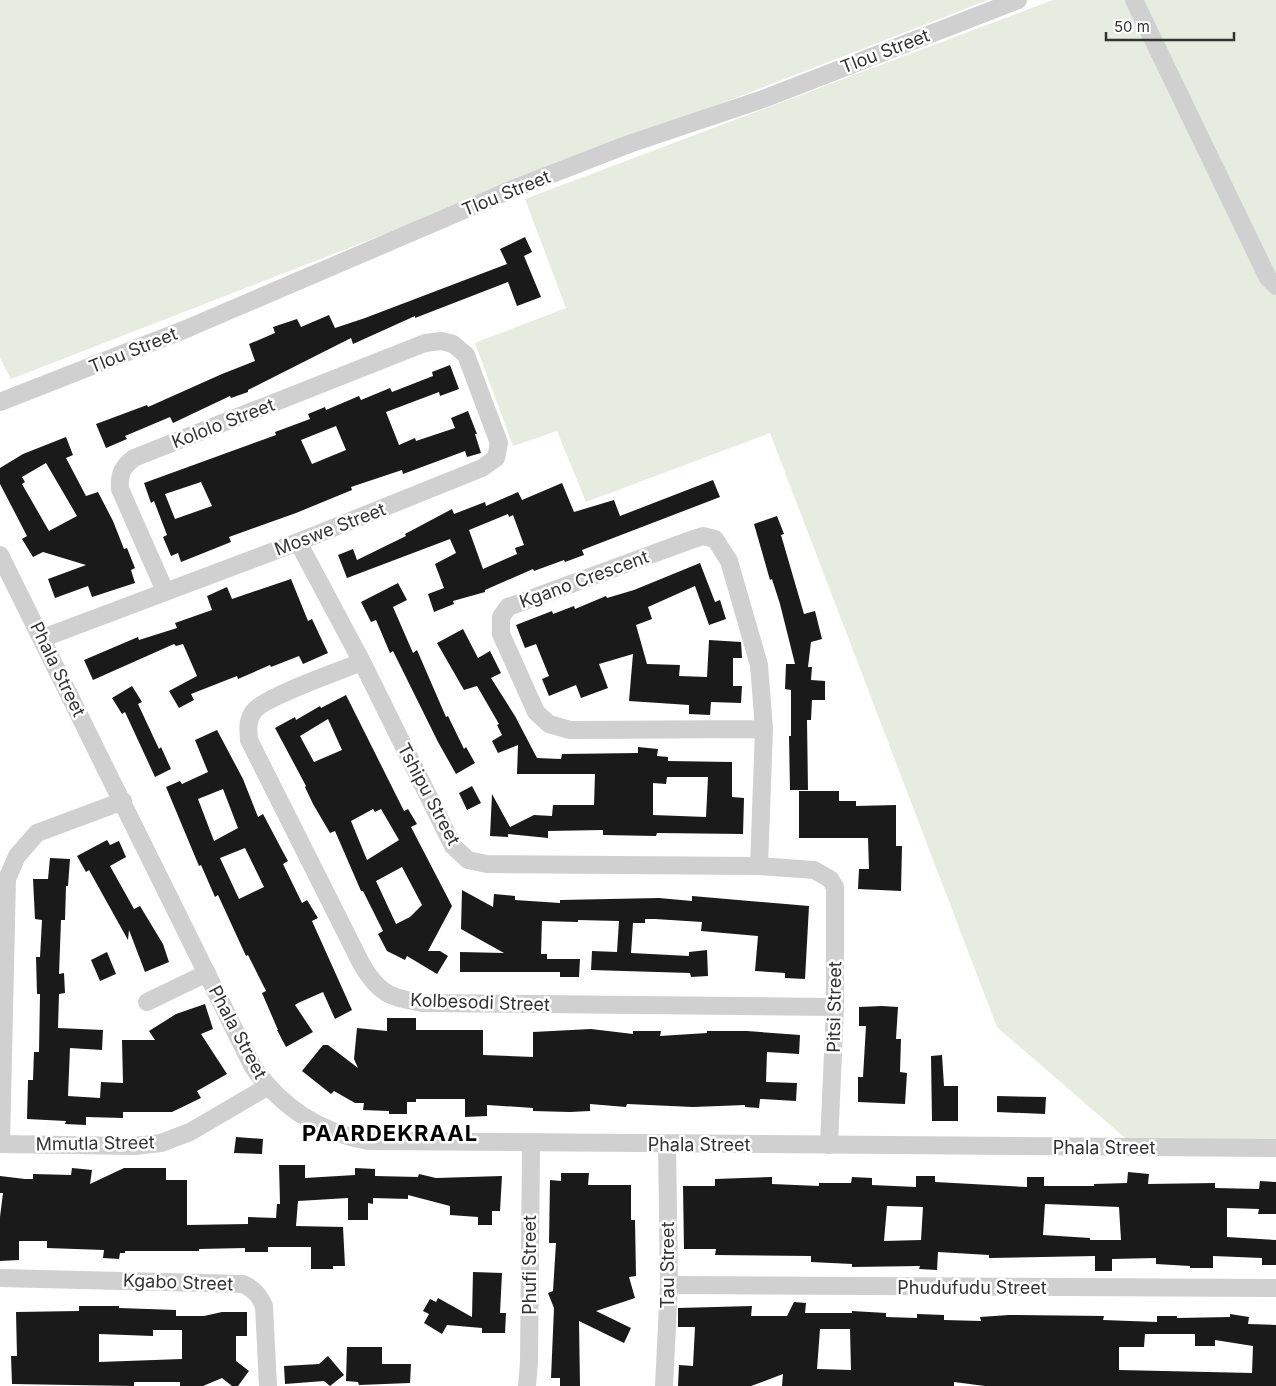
<svg xmlns="http://www.w3.org/2000/svg" width="1276" height="1386" font-family="Inter,sans-serif">
<style>
.green{fill:#e6ecdf}
.building{fill:#1a1a1a;fill-rule:evenodd}
.lines{fill:none;stroke-linecap:round;stroke-linejoin:round}
.minor{stroke:#d0d0d0;stroke-width:18}
.labels{text-anchor:middle;dominant-baseline:central;stroke-width:5;stroke-linejoin:round;paint-order:stroke}
.street-label{font-size:18px;fill:#333;stroke:#fff}
.district-label{font-size:22px;font-weight:bold;letter-spacing:1px;fill:#000;stroke:#fff}
</style>
<rect width="100%" height="100%" fill="#fff"/>
<g class="green">
<path d="M0,0H988L11,379L0,358Z"/>
<path d="M1053,0H1276V1147L1138,1149L997,1027L770,433L586,502L557,431L513,446L475,343L566,308L525,199Z"/>
</g>
<g class="building">
<path d="M525,237L532,252L524,256L541,297L517,306L508,282L415,318V316L353,344L351,338L248,390V392L231,398L230,396L173,423L170,417L125,436L127,439L106,448L96,424L147,405L148,407L222,374L255,361L249,344L275,333L273,327L297,319L301,327L329,315L335,328L365,318L507,264L500,249Z"/>
<path d="M450,365L459,389L440,396L439,392L386,412L399,445L415,438L416,441L455,428L451,418L468,411L477,434H475L481,453L467,457L465,451L403,474L402,470L351,487L352,490L296,513L229,537L231,542L181,562L178,553L171,556L163,537L167,535L154,501L151,503L144,483L276,435L275,432L310,419L308,414L325,407L326,410L359,396L361,400L390,388L392,392L433,376L432,372ZM336,426L346,450L312,464L301,440ZM201,482L212,506L175,519L165,494Z"/>
<path d="M66,437L73,455L66,458L86,496L98,492L113,521L124,549L127,548L135,568L131,570L135,583L92,597L88,586L55,598L48,579L86,565L43,552L33,557L22,539L27,536L0,484V468L23,454ZM46,463L77,516L49,531L22,484L25,482L22,477Z"/>
<path d="M713,480L720,497L582,550L584,555L565,562L564,560L534,571L533,569L485,590V592L453,601L454,604L434,612L428,594L444,588L435,564L456,553L450,539L347,578L338,555L353,549L357,560L406,536L405,534L452,509L454,514L485,502L486,506L518,492L522,500L562,483L574,512L614,500L620,516ZM508,514L509,517L513,515L524,545L515,548L517,554L483,569L469,530Z"/>
<path d="M777,516L784,534L781,535L804,614L815,611L822,639L811,642L808,667H812L811,680L825,681V700H812L811,720H807L808,790H790L789,736H791V690L785,689L786,664H795L780,604L772,579L770,580L754,524Z"/>
<path d="M700,563L715,602L720,600L726,619L709,625L695,586L648,607L652,619L636,625L647,664L680,665L679,676L707,677L709,640L741,642L742,658H733V686H742L741,703L711,702L710,715L689,714V705L629,701L633,654L599,664L608,688L581,698L576,685L549,696L542,679L549,676L536,644L525,648L516,625L552,611L553,614L574,606L575,609L606,596L607,598L634,590Z"/>
<path d="M291,579L308,621L312,619L328,653L303,664L299,656L271,667L270,665L238,679L237,676L191,694L194,700L179,708L169,691L197,676L183,644L176,646L174,644L93,680L84,660L138,637L139,640L177,628L175,623L212,610L207,596L227,587L232,599Z"/>
<path d="M398,583L407,600L393,607L413,653L417,650L446,717L448,716L464,749L466,747L475,763L456,774L438,742L393,651L390,653L376,620L371,622L361,602Z"/>
<path d="M463,629L478,658L490,651L501,673L491,678L515,716L537,758L561,759L562,754L638,753V747L658,749L657,756L668,757V761L732,762V797L744,798L743,834L657,833L656,836L603,835V830L548,831V838L508,834V837L490,836L492,794L510,827L534,815L552,816L553,805H594L595,774H517L518,745L498,753L492,741L502,735L497,725L499,724L477,686L464,690L437,643ZM667,777H708L706,817L653,815V783L666,784Z"/>
<path d="M132,686L142,702L138,704L159,749L161,747L171,769L155,777L125,712L122,714L112,698Z"/>
<path d="M346,695L404,811L408,809L417,824L411,827L452,906L428,951H440L448,956L437,974L407,956L405,960L387,951L378,934L383,931L363,891H361L335,831L330,833L313,804L305,787L306,786L275,728L295,717L296,720L320,706L321,708ZM328,719L342,750L314,762L300,736ZM373,809L375,812L381,809L399,840L367,860L351,821ZM402,867L422,905L410,917L396,924L376,881Z"/>
<path d="M217,730L243,779L258,817L263,814L282,850L288,861L283,864L302,903L307,900L318,918L312,921L352,1010L335,1019L323,992L298,1003L295,1005L313,1032L286,1047L277,1030H278L262,993L266,991L248,955L246,956L218,895L215,897L201,865L199,866L166,787L180,781L182,784L208,772L195,740ZM223,789L238,828L214,841L198,799ZM245,848L264,887L239,899L220,858Z"/>
<path d="M472,786L481,803L467,810L459,793Z"/>
<path d="M799,791H839V801H856V806L896,805V846H902L901,891L858,889L859,869H869L868,838H799Z"/>
<path d="M107,840L110,845L119,841L126,857L110,866L134,909L140,906L163,944L169,962L145,972L129,930L128,940L89,870L86,872L77,856Z"/>
<path d="M50,858L70,859L68,886H66L65,920H61L59,974L64,973L65,993L59,994L58,1028L103,1030L102,1050L70,1048L68,1096L100,1098L101,1082L123,1083L122,1040H155L149,1031L176,1014L205,1004L213,1029L201,1034L227,1074L197,1091L201,1098L172,1112H123V1118L86,1117V1125L65,1124L66,1121L27,1119L28,1080H33L34,1052H39L40,994H37L36,957H40L42,920L35,919L33,879H48Z"/>
<path d="M462,890L493,907L494,894L515,896V900L560,903V900L659,898L692,901V896L809,906L805,979L785,978V973L755,971L758,936L701,931L702,922L655,919H645V923H633L631,953L689,956V952L707,950L708,976L691,977L690,973L591,970L592,951L617,952L619,921L578,920V922L542,921L541,954H547V959H580L579,977H560V972H460V952L504,953L461,929Z"/>
<path d="M107,952L116,974L100,981L91,960Z"/>
<path d="M882,1006L898,1007L896,1039H901L900,1072L907,1073L905,1104L858,1102V1077H863L866,1026H859V1007Z"/>
<path d="M387,1018H416V1030H483V1055L533,1057V1032L591,1029L633,1034V1031H661L660,1036L707,1033V1031H747L800,1035L799,1054L767,1052L766,1082L797,1083L796,1101L760,1099L759,1108L745,1107V1105L693,1107L627,1104L626,1107L590,1104V1111L570,1112L533,1111V1108L487,1105V1116L465,1117V1099H416V1102H407V1114H389V1111L363,1110L364,1103H355L334,1091L331,1094L302,1071L323,1045H328L358,1068L354,1059L357,1028L387,1031Z"/>
<path d="M942,1055L944,1086H958V1121H932L931,1056Z"/>
<path d="M997,1096L1046,1097L1045,1114L997,1112Z"/>
<path d="M236,1137L263,1139L262,1154L234,1153Z"/>
<path d="M279,1165H305V1178L355,1175V1168L375,1169V1176L418,1177L419,1174L436,1178L502,1176L500,1211H492V1225H478V1217L450,1215V1206L408,1195V1199L373,1198V1204L368,1203V1220H348V1198L298,1201L296,1226L343,1227L345,1266H333V1269H311V1247H268V1252H245V1248L199,1249V1251H125V1253H120L119,1259L103,1258L104,1250L47,1248V1241H19V1260L0,1261V1217L3,1193H0V1176L25,1179H33V1174L71,1175L72,1168L92,1170L90,1184L124,1168H166V1180H187V1225L248,1224V1217L276,1218L277,1204H280Z"/>
<path d="M1128,1172L1149,1174L1148,1184L1215,1183V1188L1259,1189L1260,1181L1276,1182V1214H1258L1259,1209L1227,1208V1237L1276,1240V1265H1262V1258L1213,1256V1268H1190V1266L1156,1264V1258L1112,1259V1271H1095V1256L989,1258V1255L938,1252L937,1270L919,1269L920,1266L852,1267V1264L811,1262V1256L715,1255L716,1249H684L683,1186H715V1179L772,1177V1184L819,1186V1183H851L852,1177L872,1178V1185L916,1187V1176H935V1182L1027,1187V1177H1044V1186H1094V1184L1127,1183ZM1045,1204L1119,1207L1121,1240H1090V1238L1043,1235ZM887,1206L923,1207L921,1240L884,1241Z"/>
<path d="M561,1173H589L588,1185H631V1220H635L636,1276L629,1277L635,1298L596,1311L631,1328L624,1343L579,1321L580,1386H560V1378H551L554,1308L548,1293L553,1291L556,1243H549L550,1180L561,1181Z"/>
<path d="M473,1272L502,1273L500,1313H506L505,1333H482V1328L447,1325L442,1334L424,1323L429,1314L423,1311L430,1299L436,1302L438,1298L472,1317Z"/>
<path d="M794,1302L806,1303L805,1313H852V1311L886,1313V1317L917,1318V1314L944,1315V1320L981,1321L980,1317L1009,1315L1104,1316L1103,1320L1157,1322V1316H1177V1318L1230,1317V1314L1249,1317L1248,1324L1276,1325V1386H985L954,1382V1386H782L783,1374L751,1386H678L679,1365L693,1366L695,1327H678V1308L752,1306L751,1316H787ZM820,1329H850L851,1370L817,1369ZM1145,1334H1195V1346H1215V1340L1253,1346L1252,1373L1119,1370V1347H1144Z"/>
<path d="M79,1306H119V1308L176,1310V1316H204L222,1312H247V1336H236V1361L249,1371L238,1386H232L222,1378L203,1386H180V1382H134V1386L12,1384L11,1356H17L16,1312L79,1311ZM153,1330H182V1359L99,1362V1334L153,1336Z"/>
<path d="M347,1347H382V1364H411L410,1383L359,1385L358,1382L346,1381Z"/>
<path d="M328,1356L344,1375L330,1386L324,1381L285,1384L284,1366L319,1364Z"/>
</g>
<g class="lines">
<g class="minor">
<path d="M1134,0L1268,278L1276,286"/>
<path d="M0,402L186,329L513,189L629,144L763,99L1018,0"/>
<path d="M298,542L362,662L453,846L468,860L487,864L759,866L814,870L830,879L835,887V1007L829,1145"/>
<path d="M0,555L253,1067C282,1108 319,1132 368,1141L1276,1148"/>
<path d="M43,638L298,542L482,468L496,458L499,443L466,355L453,344L442,341L425,343L134,458C122,467 119,474 120,489L165,591"/>
<path d="M362,662C342,670 264,697 254,711C247,720 248,729 249,740L362,965C379,994 391,998 423,1003L835,1007"/>
<path d="M759,866L764,729L759,665L729,561L715,539L703,536L688,541L508,607L501,617V634L536,712L549,724L570,730L764,729"/>
<path d="M147,1002L207,973"/>
<path d="M0,1144L135,1146L161,1143L190,1132L267,1087"/>
<path d="M1,1144L7,879L17,856L37,833L123,801"/>
<path d="M0,1278L243,1284C254,1289 259,1295 264,1306L268,1386"/>
<path d="M669,1285L1276,1288"/>
<path d="M527,1386L529,1362L531,1144"/>
<path d="M664,1386L669,1285L667,1144"/>
</g>
</g>
<g class="labels">
<g class="street-label">
<text transform="translate(885 51) rotate(-21)">Tlou Street</text>
<text transform="translate(506 193) rotate(-22)">Tlou Street</text>
<text transform="translate(133 350) rotate(-22)">Tlou Street</text>
<text transform="translate(223 423) rotate(-21)">Kololo Street</text>
<text transform="translate(330 529) rotate(-21)">Moswe Street</text>
<text transform="translate(584 579) rotate(-20)">Kgano Crescent</text>
<text transform="translate(58 669) rotate(64)">Phala Street</text>
<text transform="translate(429 794) rotate(62)">Tshipu Street</text>
<text transform="translate(480 1002) rotate(2)">Kolbesodi Street</text>
<text transform="translate(834 1007) rotate(-89)">Pitsi Street</text>
<text transform="translate(238 1032) rotate(62)">Phala Street</text>
<text transform="translate(95 1143) rotate(-1)">Mmutla Street</text>
<text x="699" y="1144">Phala Street</text>
<text x="1104" y="1147">Phala Street</text>
<text transform="translate(529 1265) rotate(-90)">Phufi Street</text>
<text transform="translate(667 1265) rotate(-90)">Tau Street</text>
<text transform="translate(178 1282) rotate(2)">Kgabo Street</text>
<text x="972" y="1287">Phudufudu Street</text>
</g>
<g class="district-label">
<text x="390" y="1133">PAARDEKRAAL</text>
</g>
</g>
<path d="M1106 32v8h128v-8" fill="none" stroke="#333333" stroke-width="2.5"/>
<text x="1114" y="32" font-size="15" fill="#333333" stroke="#ffffff" stroke-width="4" paint-order="stroke">50 m</text>
</svg>
